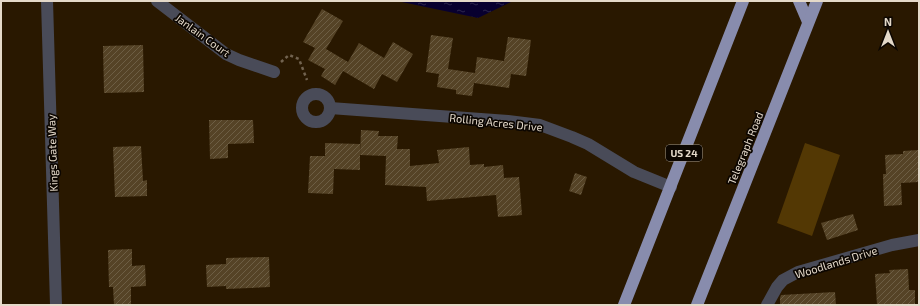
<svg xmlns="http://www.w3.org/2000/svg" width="920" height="306" font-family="'Exo 2',sans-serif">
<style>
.green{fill:#533804}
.water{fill:url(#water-ripples)}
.building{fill:url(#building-hatch)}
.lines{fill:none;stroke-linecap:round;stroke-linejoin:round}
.path{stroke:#72634f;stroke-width:2.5;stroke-dasharray:3 3;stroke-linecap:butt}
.street{stroke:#494b58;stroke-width:12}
.highway{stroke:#888cad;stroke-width:12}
.labels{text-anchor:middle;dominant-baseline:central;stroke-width:3.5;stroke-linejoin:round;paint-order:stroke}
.shield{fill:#0c0600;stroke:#a39a8d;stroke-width:1}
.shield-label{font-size:10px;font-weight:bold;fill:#e4d9c9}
.street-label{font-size:11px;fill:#e4d9c9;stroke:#0c0600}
</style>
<defs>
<pattern id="water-ripples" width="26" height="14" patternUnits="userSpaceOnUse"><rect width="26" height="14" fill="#08002f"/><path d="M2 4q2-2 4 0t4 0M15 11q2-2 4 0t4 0" fill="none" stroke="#2c254c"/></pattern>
<pattern id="building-hatch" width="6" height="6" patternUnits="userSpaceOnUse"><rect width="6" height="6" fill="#554326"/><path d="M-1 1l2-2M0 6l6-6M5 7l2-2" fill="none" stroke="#6d5e44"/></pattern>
</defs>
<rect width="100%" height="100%" fill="#291800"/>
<path class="green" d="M805,143L840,155L812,236L777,223Z"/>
<path class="water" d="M397,1H513L478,18Z"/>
<g class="building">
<path d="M322,9L343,21L326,49L348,62L359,43L384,58L393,42L413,54L397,82L382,74L374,89L343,71L335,85L321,76L325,69L308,60L315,48L303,42Z"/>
<path d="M431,35L453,38L448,69L475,73L477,57L504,61L508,37L531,40L526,76L511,74L509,88L474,83L472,96L456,94V90L437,87L439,74L426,72Z"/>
<path d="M143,45L144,92L104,93L103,46Z"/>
<path d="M209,120H253L254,143L228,144V158L210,159Z"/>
<path d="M361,130L379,131L378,136H398L397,149H410V166L439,163L437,150L469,147L470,165L484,164V167L503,165L504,178L519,177L522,215L498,217L496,195L427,201L426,187L385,185L386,156L360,155Z"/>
<path d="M325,143L360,144V170L334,169L333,194L308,193L310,156H325Z"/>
<path d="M141,146L143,181L147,180V196L115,197L113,147Z"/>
<path d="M919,150V182L901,183L902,205L884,206L883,174H886L885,155L903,154V151Z"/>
<path d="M575,173L587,177L581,195L569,191Z"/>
<path d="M853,214L858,230L827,240L821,223Z"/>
<path d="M132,249V266L145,265L146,286L131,287V305H114L113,287H109L108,250Z"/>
<path d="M269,257L270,287L226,289V286L207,287L206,265L226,264V258Z"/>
<path d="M908,269L909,290H915V305H877L875,274L890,273L889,270Z"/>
<path d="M835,292L836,305H780V298L781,295Z"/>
</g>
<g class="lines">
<path class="path" d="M281,62L289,55L299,59L307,80"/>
<g class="street">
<path d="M47,1L56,305"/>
<path d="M157,1L226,54L239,60L274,72"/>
<circle cx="316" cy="108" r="14"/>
<path d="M330,108L508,121L540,125L572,137L588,144L634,172L671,187"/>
<path d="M767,305L777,287L783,280L798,272L892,245L919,240"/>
</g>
<g class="highway">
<path d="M799,1L808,22"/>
<path d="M624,305L743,1"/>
<path d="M697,305L817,1"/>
</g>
</g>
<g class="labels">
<rect class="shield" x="666" y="145" width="36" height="16" rx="3"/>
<g class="shield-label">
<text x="684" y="153">US 24</text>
</g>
<g class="street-label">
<text transform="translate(203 35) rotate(36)">Janlain Court</text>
<text transform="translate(496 122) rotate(6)">Rolling Acres Drive</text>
<text transform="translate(745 148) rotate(-68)">Telegraph Road</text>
<text transform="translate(52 153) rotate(-92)">Kings Gate Way</text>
<text transform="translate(836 262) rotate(-17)">Woodlands Drive</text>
</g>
</g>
<rect width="920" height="306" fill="none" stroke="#e4d9c9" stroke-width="4"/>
<g transform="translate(888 32)" stroke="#0c0600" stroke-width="3" paint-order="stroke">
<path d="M0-3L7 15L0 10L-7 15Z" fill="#e4d9c9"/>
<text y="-6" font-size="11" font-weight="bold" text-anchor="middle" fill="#e4d9c9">N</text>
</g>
</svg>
